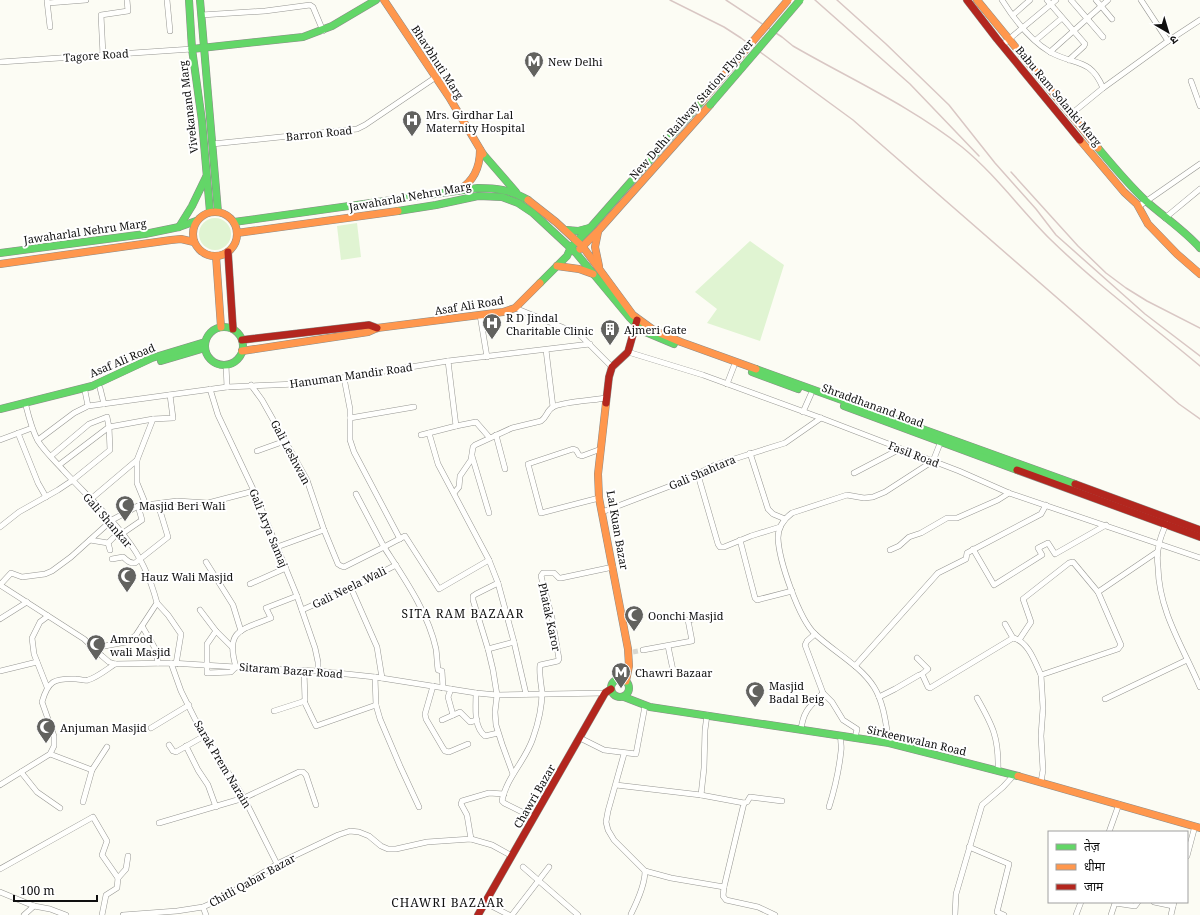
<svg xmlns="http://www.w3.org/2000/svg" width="1200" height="915" font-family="'Noto Serif','Noto Sans Devanagari',serif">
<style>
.green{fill:#e0f4d2}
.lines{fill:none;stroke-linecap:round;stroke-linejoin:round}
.street-tunnel{stroke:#d8d8d2;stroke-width:5;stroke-dasharray:5 2.5;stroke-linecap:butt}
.street-casing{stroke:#969692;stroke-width:6}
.fast-casing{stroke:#8c8c89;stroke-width:8}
.slow-casing{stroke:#8c8c89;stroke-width:8}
.jam-casing{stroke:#8c8c89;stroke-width:8}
.street{stroke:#fffffd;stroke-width:5}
.fast{stroke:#63d668;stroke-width:7}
.slow{stroke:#ff974d;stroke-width:7}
.jam{stroke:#b3261e;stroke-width:7}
.rail{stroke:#d9c7c4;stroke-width:1.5}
.fast-bridge-casing{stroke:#8c8c89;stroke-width:8;stroke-linecap:butt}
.slow-bridge-casing{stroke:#8c8c89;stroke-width:8;stroke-linecap:butt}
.fast-bridge{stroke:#63d668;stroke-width:7}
.slow-bridge{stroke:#ff974d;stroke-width:7}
.labels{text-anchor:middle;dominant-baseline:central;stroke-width:4;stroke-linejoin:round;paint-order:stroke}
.street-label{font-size:11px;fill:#0f0f0f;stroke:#fff}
.poi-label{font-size:11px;fill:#0f0f0f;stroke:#fff;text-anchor:start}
.neighbourhood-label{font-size:12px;letter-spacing:1px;fill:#0f0f0f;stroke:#fff}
</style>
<rect width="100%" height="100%" fill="#fcfcf4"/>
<g class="green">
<circle cx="215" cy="234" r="16"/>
<path d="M357,223L361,257L341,260L337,226Z"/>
<path d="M750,241L784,265L760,341L707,323L717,309L695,292Z"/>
</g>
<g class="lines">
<path class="street-tunnel" d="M633,652L643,650"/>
<g class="street-casing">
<g id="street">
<path d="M167,0L170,31"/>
<path d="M1002,0C1014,19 1030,40 1050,52C1075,66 1090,57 1103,88"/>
<path d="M1047,0L1085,44L1084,46L1069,60"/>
<path d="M1071,0L1103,37"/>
<path d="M1096,0L1112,19"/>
<path d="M1141,0L1168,41"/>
<path d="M47,1L50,27"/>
<path d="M48,3L86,0"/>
<path d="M201,15L265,11L310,5L313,7L323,31"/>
<path d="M1013,15L1030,0"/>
<path d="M1036,40L1062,18"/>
<path d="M1002,45L1056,0"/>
<path d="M1050,52L1108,0"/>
<path d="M103,55L101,15L128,11L127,0"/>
<path d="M0,62L192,49"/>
<path d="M1191,81L1200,106"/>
<path d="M1070,115L1103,88L1168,41L1200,20"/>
<path d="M212,144L357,129L365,125L436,77"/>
<path d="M1138,207L1200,164"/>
<path d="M1165,218L1200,189"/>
<path d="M515,308L579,334L612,367"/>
<path d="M480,315L487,357"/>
<path d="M546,350L553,407"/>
<path d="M628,352L703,375L821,418L959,471L1009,493L1200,558"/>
<path d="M226,365L227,387"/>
<path d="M344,378L350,409V440L354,452L400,539"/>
<path d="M727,384L734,366"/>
<path d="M251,385L262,400L307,480L324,530L338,564L341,566L344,567L384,547L356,494"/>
<path d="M100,388L104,404"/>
<path d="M210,389L218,415L254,491L297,596L315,648L318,662V671"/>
<path d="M85,391L88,406L227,387L297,384L329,380L448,361L590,344"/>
<path d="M26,406C29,418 32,430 38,441C45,452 55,461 64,471C84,493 108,514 126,538C141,557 151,580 157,603L136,635L131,639L126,642L94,648"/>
<path d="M803,412L811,394"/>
<path d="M350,418L414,407"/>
<path d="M456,426L476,422L489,437"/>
<path d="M18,433L38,483L46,497"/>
<path d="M429,433L438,464L489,560L498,583L514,642L526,694"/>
<path d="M421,435L456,426L448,361"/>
<path d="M496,435L505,469"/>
<path d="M0,440L32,428"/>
<path d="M38,440L74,413L86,407"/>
<path d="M257,451L285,441"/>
<path d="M750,453L768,509L773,514L785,519"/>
<path d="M472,456L489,513"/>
<path d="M59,465L109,427L153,419"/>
<path d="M854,473L900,449"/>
<path d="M698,475L718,544L720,547H724L751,536L780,527"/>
<path d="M454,493L459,487L460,476L471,460L473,447L475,445L512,428L541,421C547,417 547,410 553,407C560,402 596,400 606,398"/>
<path d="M599,498L541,513L528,464L573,449L576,450L579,455L582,456L601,449"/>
<path d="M91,499L137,460"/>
<path d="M146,505L137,483V460L153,419L173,418L170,395"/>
<path d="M602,512L686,480L715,465L785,443L821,418"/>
<path d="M1167,522C1164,529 1160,537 1159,545C1157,552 1157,559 1158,567C1159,612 1183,647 1200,687"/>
<path d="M0,527L19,512L58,490L73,480L110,450L109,427L107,417L89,424L51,456"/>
<path d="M123,533L142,520L138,506"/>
<path d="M90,540L108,543L110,550"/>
<path d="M740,540L755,598L757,600L792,591"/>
<path d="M108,543L113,538"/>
<path d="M277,547L324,530"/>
<path d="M973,549L994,585L1042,555L1038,548L1048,543L1055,554L1106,525"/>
<path d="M890,550L899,546L909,537L921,533L947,518H957L998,500L1009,493"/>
<path d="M112,559L123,557C127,560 129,564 135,563L168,537L158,504"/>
<path d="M206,562L233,605L241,631"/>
<path d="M498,583L476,594L473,596V600L488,649L493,670L497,695L495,712L496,725L502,744L513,774"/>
<path d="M250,584L286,568"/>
<path d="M0,585L84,639L102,656L109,662L115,664L171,663L267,669L318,671L375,677L476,693L497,695L605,693"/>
<path d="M0,585L11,573L22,577L45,574L52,571L71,557L112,520L138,506L177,501L208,503L254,491"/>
<path d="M351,588L377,647L382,678"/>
<path d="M1098,592L1157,552"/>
<path d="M157,603L168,615L181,634L176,664"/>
<path d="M200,610L216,631L232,647"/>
<path d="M302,610L351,588L396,565"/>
<path d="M0,619L27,602"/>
<path d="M1005,624L1013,638"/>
<path d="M142,626L156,650L158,663"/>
<path d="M216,631L207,644V673L231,672L236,667C225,630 241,630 271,618L266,608L297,596"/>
<path d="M815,634L807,641L805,645L823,693L832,702L843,720L857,729L855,738"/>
<path d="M1019,640L1031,622L1023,599L1069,563L1073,562L1098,592L1121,645L1118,649L1041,675L1043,708L1041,736L1043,770L1041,782"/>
<path d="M668,646L674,675"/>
<path d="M488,649L514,642"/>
<path d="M643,650L692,641L688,620L704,617"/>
<path d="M917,658L928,669L922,674"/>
<path d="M171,663L181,691L195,719L244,798L277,864"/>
<path d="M855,666L938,573L966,559L967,553L1041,514L1046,505"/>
<path d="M0,671L37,662"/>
<path d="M375,677L376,705L380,719L400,766L419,807"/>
<path d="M433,686L425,714L426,719L443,748L445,751L449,752L468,744"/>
<path d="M47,687L34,654L32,638L40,622L48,616"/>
<path d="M443,688L442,671L438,670C437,663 437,656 436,649C428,612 404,578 384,547L405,536L439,589L489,560"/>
<path d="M451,689L448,697L453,715"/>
<path d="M476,693C476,707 473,726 485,736L498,733"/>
<path d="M879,697L895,689L919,675L922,674L928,687L930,688L1013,638C1028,641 1035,662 1041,675"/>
<path d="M977,698C993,726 999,738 998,771"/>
<path d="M1105,699L1187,660"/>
<path d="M304,701L316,726L376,705"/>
<path d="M274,711L302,702L305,700L304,671"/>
<path d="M442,720L460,712L470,722L477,720"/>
<path d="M151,728L189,705"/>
<path d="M801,730C803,711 810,706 823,693"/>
<path d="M580,738L604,750L636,754L645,706"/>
<path d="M889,743C886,725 884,703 874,687C860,665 834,652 815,634C799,619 779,561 778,538C778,527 784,519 792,513L847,495L864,498L873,497L885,492L933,461L941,441"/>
<path d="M169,745L173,751L176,752L206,735"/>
<path d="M186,746L198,770L208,785L216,807"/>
<path d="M50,754L92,770L83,802"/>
<path d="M624,754L608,811L606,822L608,830L614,840L645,871L671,878L724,887"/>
<path d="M92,770L107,747"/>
<path d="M21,772L37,792L60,808"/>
<path d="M0,785L50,754L54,746V736L42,702C48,681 54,678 76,679C80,679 84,681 88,680C98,677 107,669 115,664"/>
<path d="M616,785L701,795L744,803L724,887L723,896L726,900L758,907L775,915"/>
<path d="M701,795L704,768L705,730L707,715"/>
<path d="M744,803L747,802L750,797L782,801"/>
<path d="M829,807C835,788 839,770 841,751C842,746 840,742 841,736"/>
<path d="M534,818L504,803L502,801C506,778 526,760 533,738C538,724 542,707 542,692C541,683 539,674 540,665L558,661L559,659L552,618L541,576L543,573H554L559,578H561L613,567"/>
<path d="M159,823L244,798L299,772H303L306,775L316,805"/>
<path d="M1109,832L1119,804"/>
<path d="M471,839L467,815L461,804L462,801L489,793L504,794"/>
<path d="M969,847L1009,864L997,912L1004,915"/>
<path d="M1187,856L1195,826"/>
<path d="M523,867L578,915"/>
<path d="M0,869L93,817L107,841L102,855L118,878"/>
<path d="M0,892L34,906L50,909L66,915"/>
<path d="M484,902L509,915"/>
<path d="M1154,902L1173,906"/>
<path d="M203,907L206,915"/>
<path d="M631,914C637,902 645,885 645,871"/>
<path d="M24,915L34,906"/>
<path d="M102,915L106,895L117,888L118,878L126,869L128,856"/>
<path d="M123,915L177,911L203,907L221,899L277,864L338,835L350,831L359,832L369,836L381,846L388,849H396L427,842L471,839L492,845L512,856"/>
<path d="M512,915L549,867"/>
<path d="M955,915L956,894L982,805L1003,787L1014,775"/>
<path d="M1076,915L1081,902"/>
<path d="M1111,915L1115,903L1135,906L1138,902"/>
<path d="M1171,915L1174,902"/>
</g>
</g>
<g class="fast-casing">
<g id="fast">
<path d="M189,0L192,49L202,121L210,212"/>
<path d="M200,0L218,212"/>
<path d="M192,49L303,37L332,26L376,0"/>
<path d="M1098,148C1113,166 1129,185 1146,201C1164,217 1184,230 1200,248"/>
<path d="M483,154L516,192"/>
<path d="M398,211L436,205L478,196L502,197L518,203L533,213L576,253L630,318L643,331L674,344"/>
<path d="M234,222L478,188C496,188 512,190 528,200"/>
<path d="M179,227L192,206L206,177"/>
<path d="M567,230L578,231L589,228"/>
<path d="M0,253L145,234L179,227L196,221"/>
<path d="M540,283L567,256L571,247L591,227L702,101"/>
<circle cx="224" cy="346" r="19"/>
<path d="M161,361L205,348"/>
<path d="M756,369L1075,484"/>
<path d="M752,372L798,389"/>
<path d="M844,406L1017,470"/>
<path d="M0,409L92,386L152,358L205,342"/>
<circle cx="620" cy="688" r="9"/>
<path d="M624,697L650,707L889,743L1018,776"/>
</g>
</g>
<g class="slow-casing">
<g id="slow">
<path d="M384,0L449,97L483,154"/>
<path d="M977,0L1098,148"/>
<path d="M1080,140L1124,192L1137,204L1148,224L1177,254L1200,274"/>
<path d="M459,190C474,181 480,167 480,150"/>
<path d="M528,200L556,222L583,247L633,315L655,331L681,342L756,369"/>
<circle cx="215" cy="234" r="22"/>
<path d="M598,232L595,247L599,266"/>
<path d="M237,233L398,211"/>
<path d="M580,249L598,231L710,105"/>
<path d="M216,256L221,327"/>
<path d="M0,264L171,240L181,239L194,242"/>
<path d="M557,266L579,269L593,274"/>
<path d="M242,351L368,332L377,328L503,312L515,308L540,283"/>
<path d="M606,403L598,474L599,498L628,649L629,666L626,681"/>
<path d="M1018,776L1200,828"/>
</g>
</g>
<g class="jam-casing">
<g id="jam">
<path d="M967,0L997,39L1080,140"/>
<path d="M228,252L233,329"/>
<path d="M242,340L369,325L377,328"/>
<path d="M606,403L609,377L612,367L628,352L637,320"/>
<path d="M1017,470L1200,537"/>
<path d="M1075,484L1200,530"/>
<path d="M478,915L605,693L611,689"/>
</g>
</g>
<use href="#street" class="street"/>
<use href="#fast" class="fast"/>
<use href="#slow" class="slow"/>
<use href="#jam" class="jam"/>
<g class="rail">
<path d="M670,0L724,27L741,38L853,120L1179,404L1200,419"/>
<path d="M726,0L782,37L793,46C850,79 911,106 962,147C995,174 1020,209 1050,239C1097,285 1150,324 1200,366"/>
<path d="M815,0L910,84L979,156"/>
<path d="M837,0L886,44L949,105L995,163L1036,209L1056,235L1145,314L1200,356"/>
<path d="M1011,172L1078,246L1106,273L1126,288L1147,301L1200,328"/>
</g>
<g class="fast-bridge-casing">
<path id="fast-bridge" d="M710,105L800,0"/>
</g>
<g class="slow-bridge-casing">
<path id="slow-bridge" d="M702,101L788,0"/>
</g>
<use href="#fast-bridge" class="fast-bridge"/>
<use href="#slow-bridge" class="slow-bridge"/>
</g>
<defs>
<g id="metro-pin" transform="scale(1)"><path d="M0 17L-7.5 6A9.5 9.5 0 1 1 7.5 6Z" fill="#62625f" stroke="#fff"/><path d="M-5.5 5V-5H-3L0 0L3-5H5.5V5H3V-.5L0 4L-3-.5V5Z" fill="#fff"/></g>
<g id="hospital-pin" transform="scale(1)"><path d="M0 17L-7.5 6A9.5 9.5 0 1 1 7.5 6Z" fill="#62625f" stroke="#fff"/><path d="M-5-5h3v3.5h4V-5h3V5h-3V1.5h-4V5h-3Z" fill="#fff"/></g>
<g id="building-pin" transform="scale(1)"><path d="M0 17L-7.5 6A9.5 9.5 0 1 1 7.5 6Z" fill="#62625f" stroke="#fff"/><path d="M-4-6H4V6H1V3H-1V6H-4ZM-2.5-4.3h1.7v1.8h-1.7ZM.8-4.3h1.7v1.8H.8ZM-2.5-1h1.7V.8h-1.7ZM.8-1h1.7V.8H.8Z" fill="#fff"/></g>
<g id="mosque-pin" transform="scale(1)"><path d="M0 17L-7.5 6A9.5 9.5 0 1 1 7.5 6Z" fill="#62625f" stroke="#fff"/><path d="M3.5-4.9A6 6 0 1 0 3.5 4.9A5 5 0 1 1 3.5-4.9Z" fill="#fff"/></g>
</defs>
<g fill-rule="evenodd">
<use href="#metro-pin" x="534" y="61"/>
<use href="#hospital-pin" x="412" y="120"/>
<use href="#hospital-pin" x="492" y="323"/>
<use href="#building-pin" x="610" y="329"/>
<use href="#mosque-pin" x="125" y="505"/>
<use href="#mosque-pin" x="127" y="576"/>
<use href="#mosque-pin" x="634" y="615"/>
<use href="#mosque-pin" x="96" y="644"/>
<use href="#metro-pin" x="621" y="672"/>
<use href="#mosque-pin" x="755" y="691"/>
<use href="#mosque-pin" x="46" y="727"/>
</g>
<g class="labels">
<g class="street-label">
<text transform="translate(96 55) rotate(-4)">Tagore Road</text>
<text transform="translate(438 62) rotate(57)">Bhavbhuti Marg</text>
<text transform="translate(1059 96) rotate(50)">Babu Ram Solanki Marg</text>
<text transform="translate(188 107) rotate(-97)">Vivekanand Marg</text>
<text transform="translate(691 109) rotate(-49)">New Delhi Railway Station Flyover</text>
<text transform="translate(319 133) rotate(-6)">Barron Road</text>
<text transform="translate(410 196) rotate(-10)">Jawaharlal Nehru Marg</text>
<text transform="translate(85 231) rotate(-8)">Jawaharlal Nehru Marg</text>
<text transform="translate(469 305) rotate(-9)">Asaf Ali Road</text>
<text transform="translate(122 360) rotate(-23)">Asaf Ali Road</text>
<text transform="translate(351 375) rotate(-8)">Hanuman Mandir Road</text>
<text transform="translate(873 405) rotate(20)">Shraddhanand Road</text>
<text transform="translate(291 452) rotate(62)">Gali Leshwan</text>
<text transform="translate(914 454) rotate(21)">Fasil Road</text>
<text transform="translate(702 472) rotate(-23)">Gali Shahtara</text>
<text transform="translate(108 520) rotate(49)">Gali Shankar</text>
<text transform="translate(269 528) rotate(68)">Gali Arya Samaj</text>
<text transform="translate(618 530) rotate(80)">Lal Kuan Bazar</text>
<text transform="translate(349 587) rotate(-26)">Gali Neela Wali</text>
<text transform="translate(550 617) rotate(78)">Phatak Karor</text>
<text transform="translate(291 670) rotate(4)">Sitaram Bazar Road</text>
<text transform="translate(917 740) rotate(13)">Sirkeenwalan Road</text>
<text transform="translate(223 764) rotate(59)">Sarak Prem Narain</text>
<text transform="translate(534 796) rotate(-60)">Chawri Bazar</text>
<text transform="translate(252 880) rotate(-29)">Chitli Qabar Bazar</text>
</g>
<g class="poi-label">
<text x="548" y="61">New Delhi</text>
<text x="426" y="114">Mrs. Girdhar Lal<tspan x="426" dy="13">Maternity Hospital</tspan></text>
<text x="506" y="317">R D Jindal<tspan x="506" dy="13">Charitable Clinic</tspan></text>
<text x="624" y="329">Ajmeri Gate</text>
<text x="139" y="505">Masjid Beri Wali</text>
<text x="141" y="576">Hauz Wali Masjid</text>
<text x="648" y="615">Oonchi Masjid</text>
<text x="110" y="638">Amrood<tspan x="110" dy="13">wali Masjid</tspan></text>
<text x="635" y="672">Chawri Bazaar</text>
<text x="769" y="685">Masjid<tspan x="769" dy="13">Badal Beig</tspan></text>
<text x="60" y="727">Anjuman Masjid</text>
</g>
<g class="neighbourhood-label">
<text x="463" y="613">SITA RAM BAZAAR</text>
<text x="448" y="902">CHAWRI BAZAAR</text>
</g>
</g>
<rect x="1048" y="831" width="140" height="72" fill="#ffffff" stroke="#9f9f9f"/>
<rect x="1056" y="844" width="20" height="6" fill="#63d668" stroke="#9f9f9f"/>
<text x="1084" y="851" font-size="12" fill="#0f0f0f">तेज़</text>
<rect x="1056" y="864" width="20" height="6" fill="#ff974d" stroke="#9f9f9f"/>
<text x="1084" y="871" font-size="12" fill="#0f0f0f">धीमा</text>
<rect x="1056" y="884" width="20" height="6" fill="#b3261e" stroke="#9f9f9f"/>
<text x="1084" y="891" font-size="12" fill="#0f0f0f">जाम</text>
<g transform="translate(1168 32) rotate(142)" stroke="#ffffff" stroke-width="3" paint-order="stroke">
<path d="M0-3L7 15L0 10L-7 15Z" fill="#0f0f0f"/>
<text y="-6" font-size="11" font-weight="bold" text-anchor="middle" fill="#0f0f0f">उ</text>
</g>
<path d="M14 895v6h83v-6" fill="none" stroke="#0f0f0f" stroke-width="2"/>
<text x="20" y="895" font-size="12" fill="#0f0f0f" stroke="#ffffff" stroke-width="3" paint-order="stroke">100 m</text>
</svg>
